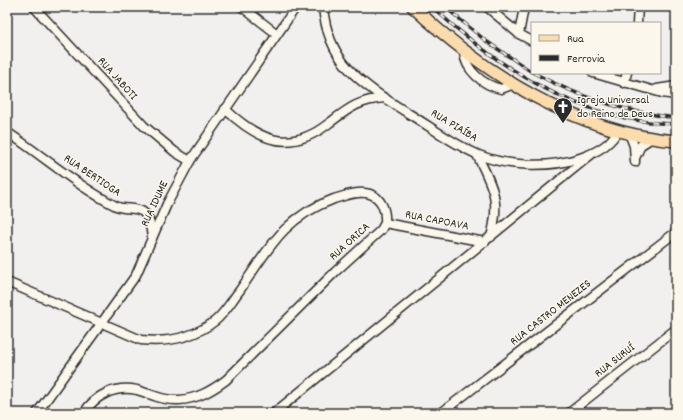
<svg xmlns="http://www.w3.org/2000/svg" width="683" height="420" font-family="Dekko,sans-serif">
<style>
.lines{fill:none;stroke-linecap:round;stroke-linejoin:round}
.minor-casing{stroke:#2b2b2b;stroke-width:11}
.major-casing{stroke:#2b2b2b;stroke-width:14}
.minor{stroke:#fbf7ec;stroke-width:8}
.major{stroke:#fcdcac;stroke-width:11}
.rail-casing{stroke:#2b2b2b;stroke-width:3.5}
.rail{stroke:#fbf7ec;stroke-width:2;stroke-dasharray:6;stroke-linecap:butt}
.labels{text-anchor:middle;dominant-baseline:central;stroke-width:3;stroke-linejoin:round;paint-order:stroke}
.street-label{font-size:12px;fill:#2b2b2b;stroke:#fbf7ec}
.poi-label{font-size:12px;fill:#2b2b2b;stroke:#fbf7ec;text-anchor:start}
</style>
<rect width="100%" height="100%" fill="#f1f0ef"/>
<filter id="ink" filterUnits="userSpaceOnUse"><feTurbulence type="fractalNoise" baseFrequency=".025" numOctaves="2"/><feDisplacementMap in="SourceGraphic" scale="8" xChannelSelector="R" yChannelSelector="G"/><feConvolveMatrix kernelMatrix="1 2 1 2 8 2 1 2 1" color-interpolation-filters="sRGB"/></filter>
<g filter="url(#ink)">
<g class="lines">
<g class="minor-casing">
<g id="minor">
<path d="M34,7L144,126L175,152L190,161"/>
<path d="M242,7L277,34"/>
<path d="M323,7C325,29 333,51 348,68C365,87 389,101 411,115C432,128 456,146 479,155C509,167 550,168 580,158C595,153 611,145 618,130"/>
<path d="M487,7L519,34L532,41"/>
<path d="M637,23L638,7"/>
<path d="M519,34L524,7"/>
<path d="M464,52C465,70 483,85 501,89L514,84"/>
<path d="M593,73L662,93L676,95"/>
<path d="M624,83L627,73"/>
<path d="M657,89L676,86"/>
<path d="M225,109C257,139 288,155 328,124C348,109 358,100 385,98"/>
<path d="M7,132C43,156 76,185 114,205C123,211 135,206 143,212C150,217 151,229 152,238"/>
<path d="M629,133L634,146L635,162"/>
<path d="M477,155C493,187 501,201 491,237"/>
<path d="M636,156L641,145L652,138"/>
<path d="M385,223L485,242"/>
<path d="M7,282L141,340C169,343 193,338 215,321C225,313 232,300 240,290C269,248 284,217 334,199C344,196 359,190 370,194C382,198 386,211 385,223L381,230L335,272L226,380C211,391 197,399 179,400C163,401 151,394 137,390C116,385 95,395 84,413"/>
<path d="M37,413L136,275L167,204L190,161L296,7"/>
<path d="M274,413L593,153"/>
<path d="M441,413L676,232"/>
<path d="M569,413L676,329"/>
</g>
</g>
<g class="major-casing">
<path id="major" d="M413,7C485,74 576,133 676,141"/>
</g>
<use href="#minor" class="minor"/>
<use href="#major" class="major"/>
<g class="rail-casing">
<g id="rail">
<path d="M432,7C500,69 581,122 676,124"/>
<path d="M445,7L486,41L532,72"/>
<path d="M534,73C578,97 626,112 676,118"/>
</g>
</g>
<use href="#rail" class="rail"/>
</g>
</g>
<defs>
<g id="church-pin" transform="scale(1)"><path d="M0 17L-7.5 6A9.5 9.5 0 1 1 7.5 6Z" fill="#2b2b2b" stroke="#fbf7ec"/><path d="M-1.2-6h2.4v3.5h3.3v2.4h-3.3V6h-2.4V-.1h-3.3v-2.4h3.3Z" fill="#fff"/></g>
</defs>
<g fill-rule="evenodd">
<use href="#church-pin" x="563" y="107"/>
</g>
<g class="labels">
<g class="street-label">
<text transform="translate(117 79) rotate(48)">RUA JABOTI</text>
<text transform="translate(454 126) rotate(31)">RUA PIAÍBA</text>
<text transform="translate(92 176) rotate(34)">RUA BERTIOGA</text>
<text transform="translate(155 204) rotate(-65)">RUA IDUME</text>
<text transform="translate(437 221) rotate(11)">RUA CAPOAVA</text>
<text transform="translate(350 242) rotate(-42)">RUA ORICA</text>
<text transform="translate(551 313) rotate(-38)">RUA CASTRO MENEZES</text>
<text transform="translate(615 361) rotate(-38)">RUA SURUÍ</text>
</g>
<g class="poi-label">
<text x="577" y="100">Igreja Universal<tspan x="577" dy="14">do Reino de Deus</tspan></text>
</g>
</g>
<rect width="683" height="420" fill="none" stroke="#fbf7ec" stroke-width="24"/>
<rect x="12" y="12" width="659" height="396" fill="none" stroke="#2b2b2b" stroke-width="1.5" filter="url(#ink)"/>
<rect x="531" y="22" width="130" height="52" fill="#fbf7ec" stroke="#a8a59f"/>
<rect x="539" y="35" width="20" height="6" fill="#fcdcac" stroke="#a8a59f"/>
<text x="567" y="42" font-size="12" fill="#2b2b2b">Rua</text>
<rect x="539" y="55" width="20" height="6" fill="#2b2b2b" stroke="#a8a59f"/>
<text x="567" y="62" font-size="12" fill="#2b2b2b">Ferrovia</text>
</svg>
